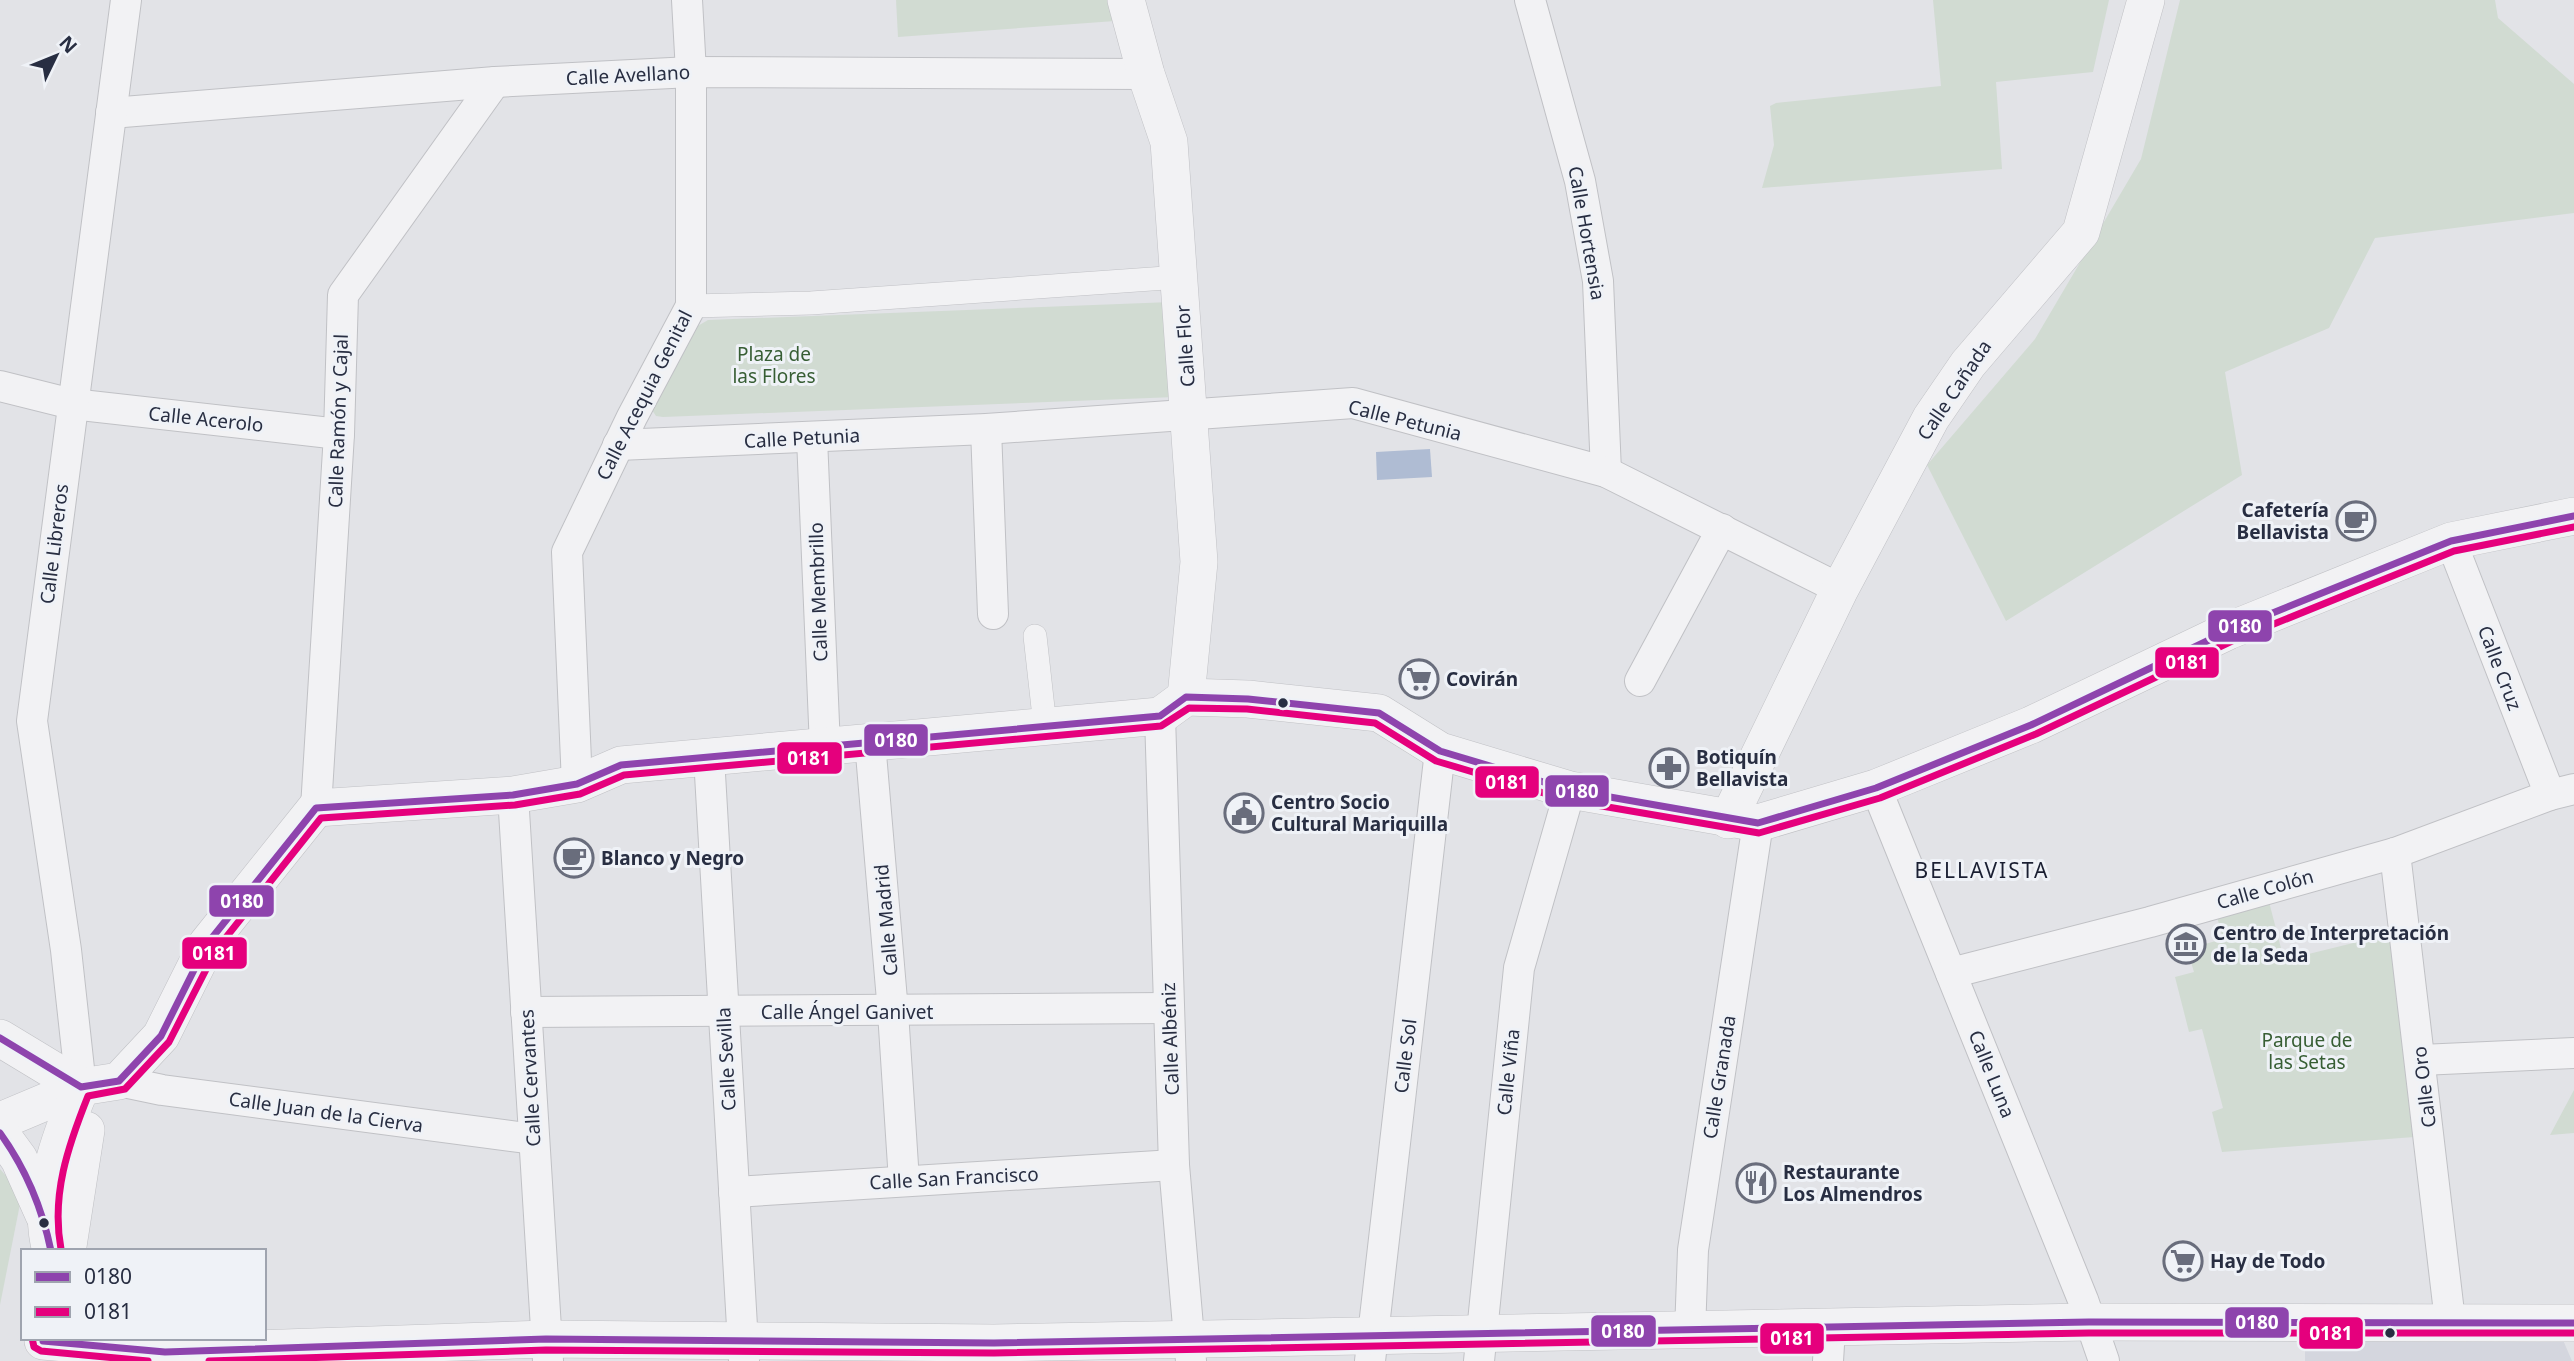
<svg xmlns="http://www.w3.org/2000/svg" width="2574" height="1361" font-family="'Noto Sans',sans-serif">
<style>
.built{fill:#d4d6de}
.green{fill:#d1dbd2}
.water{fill:#afbcd3}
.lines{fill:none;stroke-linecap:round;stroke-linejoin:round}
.pedestrian-casing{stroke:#c0c1c5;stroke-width:24}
.minor-casing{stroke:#c0c1c5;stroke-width:32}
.tertiary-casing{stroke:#c0c1c5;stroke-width:38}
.pedestrian{stroke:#f2f2f4;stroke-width:23}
.minor{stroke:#f2f2f4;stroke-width:30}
.tertiary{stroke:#f2f2f4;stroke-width:37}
.bus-1-casing{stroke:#eff2f7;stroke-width:12}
.bus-2-casing{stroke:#eff2f7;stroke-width:12}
.bus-1{stroke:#8e44ad;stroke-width:7}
.bus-2{stroke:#e5007d;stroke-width:7}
.bus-dot{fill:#282e42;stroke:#eff2f7;stroke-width:2.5}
.labels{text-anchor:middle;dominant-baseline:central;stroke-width:6;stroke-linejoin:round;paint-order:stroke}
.street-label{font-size:19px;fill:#282e42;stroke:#eff2f7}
.park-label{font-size:19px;fill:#375e34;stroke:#eff2f7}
.poi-label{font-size:19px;font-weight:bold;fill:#282e42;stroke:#eff2f7;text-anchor:start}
.neighbourhood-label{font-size:21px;letter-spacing:2px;fill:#1a1f32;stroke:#eff2f7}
.line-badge{stroke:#eff2f7;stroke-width:2.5}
.badge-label{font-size:19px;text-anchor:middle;font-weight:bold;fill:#fff}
</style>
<rect width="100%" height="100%" fill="#e2e3e7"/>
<path class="built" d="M2392,1337L2563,1340L2572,1361H2305V1342Z"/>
<g class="green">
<path d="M896,0H1108L1115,21L898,37Z"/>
<path d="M1933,0H2109L2093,72L1996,82L2002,169L1762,188L1774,145L1770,106L1776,103L1941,86Z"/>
<path d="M2180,0H2495L2498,18L2574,84V213L2375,238L2329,328L2225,372L2242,475L2006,621L1927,465L2035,339L2141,159Z"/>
<path d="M1171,302L1175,397L663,417L656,416L650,407L696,327L708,320Z"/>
<path d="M2267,894L2284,960L2390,934L2414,1137L2222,1152L2212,1112L2223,1108L2202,1029L2189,1032L2175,977L2194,972L2187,949L2223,939L2215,909Z"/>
<path d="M2574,1090V1133L2550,1135Z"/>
<path d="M0,1169L22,1194L0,1305Z"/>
</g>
<path class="water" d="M1430,449L1432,477L1377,480L1376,452Z"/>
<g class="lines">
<g class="pedestrian-casing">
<g id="pedestrian">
<path d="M691,306L811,303L1180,277"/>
<path d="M1035,636L1045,726"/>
</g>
</g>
<g class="minor-casing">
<g id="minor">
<path d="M1530,0L1580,181L1598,281L1606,472"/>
<path d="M111,113L495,82L691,72L1146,74"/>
<path d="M0,386L72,404L339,434"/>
<path d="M986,429L993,614"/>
<path d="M812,438L825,747"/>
<path d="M618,445L986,429L1353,403L1606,472L1840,589"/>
<path d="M2451,541L2550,795"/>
<path d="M1640,681L1722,529"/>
<path d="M1160,716L1174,1165L1191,1361"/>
<path d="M870,742L893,1012L904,1181"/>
<path d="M709,757L744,1361"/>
<path d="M577,784L567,552L632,417L691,306V72L687,0"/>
<path d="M1876,788L2083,1300L2104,1361"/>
<path d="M513,795L548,1361"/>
<path d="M316,808L339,434L343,295L495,82"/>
<path d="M2395,853L2450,1321"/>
<path d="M1951,973L2150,922L2395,853L2550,795L2574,789"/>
<path d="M526,1012L1168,1008"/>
<path d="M2421,1060L2574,1053"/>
<path d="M119,1081L162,1090L534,1139"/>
<path d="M81,1087L66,950L32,721L126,0"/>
<path d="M734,1192L1174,1165"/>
<path d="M1690,1332L1693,1250L1758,823"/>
<path d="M1370,1361L1440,751"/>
<path d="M1479,1361L1519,968L1570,790"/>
<path d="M1828,1361L1830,1329"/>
</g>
</g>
<g class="tertiary-casing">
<g id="tertiary">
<path d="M1126,0L1146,74L1169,142L1199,562L1186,697"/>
<path d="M1728,820L1840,589L1931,418L1968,364L2081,232L2146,0"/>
<path d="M0,1038L81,1087"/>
<path d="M0,1121L81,1087L119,1081L161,1036L207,944L316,808L513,795L577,784L621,765L1160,716L1186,697L1248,699L1379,713L1440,751L1570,790L1758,823L1876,788L2031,725L2228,631L2451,541L2574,516"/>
<path d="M0,1133L19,1159L44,1215"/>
<path d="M51,1251C36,1198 60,1137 81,1087"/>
<path d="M63,1251L68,1246L86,1130"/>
<path d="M43,1338V1341L165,1352L546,1339L994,1343L2089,1322L2574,1323"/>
</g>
</g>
<use href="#pedestrian" class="pedestrian"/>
<use href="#minor" class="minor"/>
<use href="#tertiary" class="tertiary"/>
<g class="bus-1-casing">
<g id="bus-1">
<path d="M0,1038L81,1087L119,1081L161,1036L207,944L316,808L513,795L577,784L621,765L1160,716L1186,697L1248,699L1379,713L1440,751L1570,790L1758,823L1876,788L2031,725L2228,631L2451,541L2574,516"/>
<path d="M0,1133C26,1169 42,1207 51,1251"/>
<path d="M43,1338V1341L165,1352L546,1339L994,1343L2089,1322L2574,1323"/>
</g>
</g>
<g class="bus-2-casing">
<g id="bus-2">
<path d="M61,1249C51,1195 68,1146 88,1096L125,1089L169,1042L216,950L321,818L515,805L580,794L624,775L1161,726L1189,708L1247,709L1375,723L1436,761L1567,800L1759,833L1880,798L2036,734L2232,641L2454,551L2574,527"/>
<path d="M32,1338L34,1347L41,1351L148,1361"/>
<path d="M209,1361L546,1350L994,1353L2089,1333H2574"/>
</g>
</g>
<use href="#bus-1" class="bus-1"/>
<use href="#bus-2" class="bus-2"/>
</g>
<defs>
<g id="cafe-ring" transform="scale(2.0125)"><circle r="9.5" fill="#eff2f7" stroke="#696d7c" stroke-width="1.5"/><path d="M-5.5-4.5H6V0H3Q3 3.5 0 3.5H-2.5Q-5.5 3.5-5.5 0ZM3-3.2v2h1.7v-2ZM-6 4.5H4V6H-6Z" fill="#696d7c"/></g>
<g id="supermarket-ring" transform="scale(2.0125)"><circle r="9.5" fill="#eff2f7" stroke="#696d7c" stroke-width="1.5"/><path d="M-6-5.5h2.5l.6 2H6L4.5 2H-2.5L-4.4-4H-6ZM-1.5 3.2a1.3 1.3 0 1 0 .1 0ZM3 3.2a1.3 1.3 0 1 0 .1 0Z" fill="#696d7c"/></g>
<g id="pharmacy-ring" transform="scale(2.0125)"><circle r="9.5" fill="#eff2f7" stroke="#696d7c" stroke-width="1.5"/><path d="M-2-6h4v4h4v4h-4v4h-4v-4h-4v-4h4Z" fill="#696d7c"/></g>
<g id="civic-ring" transform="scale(2.0125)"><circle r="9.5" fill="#eff2f7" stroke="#696d7c" stroke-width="1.5"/><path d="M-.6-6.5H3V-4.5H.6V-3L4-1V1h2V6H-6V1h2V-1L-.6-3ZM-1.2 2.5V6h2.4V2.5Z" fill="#696d7c"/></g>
<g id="museum-ring" transform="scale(2.0125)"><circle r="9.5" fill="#eff2f7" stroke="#696d7c" stroke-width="1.5"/><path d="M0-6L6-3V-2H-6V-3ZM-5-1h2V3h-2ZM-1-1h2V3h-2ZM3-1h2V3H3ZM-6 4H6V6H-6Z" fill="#696d7c"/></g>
<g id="restaurant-ring" transform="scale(2.0125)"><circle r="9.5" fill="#eff2f7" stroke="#696d7c" stroke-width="1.5"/><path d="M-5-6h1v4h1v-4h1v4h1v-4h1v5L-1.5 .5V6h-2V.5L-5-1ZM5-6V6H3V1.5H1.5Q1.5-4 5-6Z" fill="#696d7c"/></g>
</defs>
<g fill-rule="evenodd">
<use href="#cafe-ring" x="2356" y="521"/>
<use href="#supermarket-ring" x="1419" y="679"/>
<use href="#pharmacy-ring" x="1669" y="768"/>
<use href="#civic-ring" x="1244" y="813"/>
<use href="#cafe-ring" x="574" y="858"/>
<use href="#museum-ring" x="2186" y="944"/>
<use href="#restaurant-ring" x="1756" y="1183"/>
<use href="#supermarket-ring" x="2183" y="1261"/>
</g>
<g class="bus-dot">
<circle cx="1283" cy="703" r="6"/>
<circle cx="44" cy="1223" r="6"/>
<circle cx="2390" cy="1333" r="6"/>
</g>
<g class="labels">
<g class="street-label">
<text transform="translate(628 75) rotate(-3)">Calle Avellano</text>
<text transform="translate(1587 233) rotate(80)">Calle Hortensia</text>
<text transform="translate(1185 346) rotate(-94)">Calle Flor</text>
<text transform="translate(1954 390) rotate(-56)">Calle Cañada</text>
<text transform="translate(644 395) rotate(-63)">Calle Acequia Genital</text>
<text transform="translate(206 419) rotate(6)">Calle Acerolo</text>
<text transform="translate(1405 420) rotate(14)">Calle Petunia</text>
<text transform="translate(338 421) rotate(-88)">Calle Ramón y Cajal</text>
<text transform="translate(802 438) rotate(-3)">Calle Petunia</text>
<text transform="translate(54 544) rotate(-83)">Calle Libreros</text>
<text transform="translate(818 592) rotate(-92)">Calle Membrillo</text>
<text transform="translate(2500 668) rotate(69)">Calle Cruz</text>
<text transform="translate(2265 889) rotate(-16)">Calle Colón</text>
<text transform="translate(886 920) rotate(-95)">Calle Madrid</text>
<text x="847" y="1012">Calle Ángel Ganivet</text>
<text transform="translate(1170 1039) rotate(-92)">Calle Albéniz</text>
<text transform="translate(1405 1056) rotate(-83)">Calle Sol</text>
<text transform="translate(726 1059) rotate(-93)">Calle Sevilla</text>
<text transform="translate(1508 1072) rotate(-84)">Calle Viña</text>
<text transform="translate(1992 1074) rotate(68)">Calle Luna</text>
<text transform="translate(1719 1077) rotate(-81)">Calle Granada</text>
<text transform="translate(530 1078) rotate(-93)">Calle Cervantes</text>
<text transform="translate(2424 1087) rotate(-97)">Calle Oro</text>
<text transform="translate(326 1112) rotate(8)">Calle Juan de la Cierva</text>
<text transform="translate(954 1178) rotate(-3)">Calle San Francisco</text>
</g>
<g class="park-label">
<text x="774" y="354">Plaza de<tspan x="774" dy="22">las Flores</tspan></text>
<text x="2307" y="1040">Parque de<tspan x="2307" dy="22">las Setas</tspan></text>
</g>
<g class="poi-label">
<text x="2329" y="510" text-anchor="end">Cafetería<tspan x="2329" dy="22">Bellavista</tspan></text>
<text x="1446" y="679">Covirán</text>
<text x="1696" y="757">Botiquín<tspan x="1696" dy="22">Bellavista</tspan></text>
<text x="1271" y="802">Centro Socio<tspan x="1271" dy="22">Cultural Mariquilla</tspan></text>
<text x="601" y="858">Blanco y Negro</text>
<text x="2213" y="933">Centro de Interpretación<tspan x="2213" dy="22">de la Seda</tspan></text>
<text x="1783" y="1172">Restaurante<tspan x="1783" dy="22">Los Almendros</tspan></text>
<text x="2210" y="1261">Hay de Todo</text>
</g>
<g class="neighbourhood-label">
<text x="1982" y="870">BELLAVISTA</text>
</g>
</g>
<g class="line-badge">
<rect x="2207" y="609" width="66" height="34" rx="7" fill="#8e44ad"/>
<rect x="2154" y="646" width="66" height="33" rx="7" fill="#e5007d"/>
<rect x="863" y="723" width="66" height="34" rx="7" fill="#8e44ad"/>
<rect x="776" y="741" width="67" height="34" rx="7" fill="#e5007d"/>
<rect x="1474" y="765" width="66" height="34" rx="7" fill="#e5007d"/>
<rect x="1544" y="774" width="66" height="34" rx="7" fill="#8e44ad"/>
<rect x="208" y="884" width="67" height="34" rx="7" fill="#8e44ad"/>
<rect x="181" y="936" width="67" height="34" rx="7" fill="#e5007d"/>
<rect x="2224" y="1306" width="66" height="33" rx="7" fill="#8e44ad"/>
<rect x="1590" y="1314" width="67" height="34" rx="7" fill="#8e44ad"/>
<rect x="2298" y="1316" width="66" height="34" rx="7" fill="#e5007d"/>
<rect x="1759" y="1322" width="66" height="33" rx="7" fill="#e5007d"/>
</g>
<g class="badge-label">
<text x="2240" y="633">0180</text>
<text x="2187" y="669">0181</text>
<text x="896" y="747">0180</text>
<text x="809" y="765">0181</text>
<text x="1507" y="789">0181</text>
<text x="1577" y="798">0180</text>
<text x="242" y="908">0180</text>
<text x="214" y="960">0181</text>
<text x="2257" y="1329">0180</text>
<text x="1623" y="1338">0180</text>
<text x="2331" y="1340">0181</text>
<text x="1792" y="1345">0181</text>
</g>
<rect x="21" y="1249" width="245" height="91" fill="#eff2f7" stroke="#9fa4af" stroke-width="2"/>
<rect x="35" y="1272" width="35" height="10" fill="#8e44ad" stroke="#9fa4af" stroke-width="2"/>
<text x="84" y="1284" font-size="21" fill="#282e42">0180</text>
<rect x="35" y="1307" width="35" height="10" fill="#e5007d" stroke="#9fa4af" stroke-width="2"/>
<text x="84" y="1319" font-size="21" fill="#282e42">0181</text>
<g transform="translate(56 56) rotate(47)" stroke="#eff2f7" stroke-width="5" paint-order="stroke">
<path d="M0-5L12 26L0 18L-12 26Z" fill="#282e42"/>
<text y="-10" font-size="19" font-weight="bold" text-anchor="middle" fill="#282e42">N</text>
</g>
</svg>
